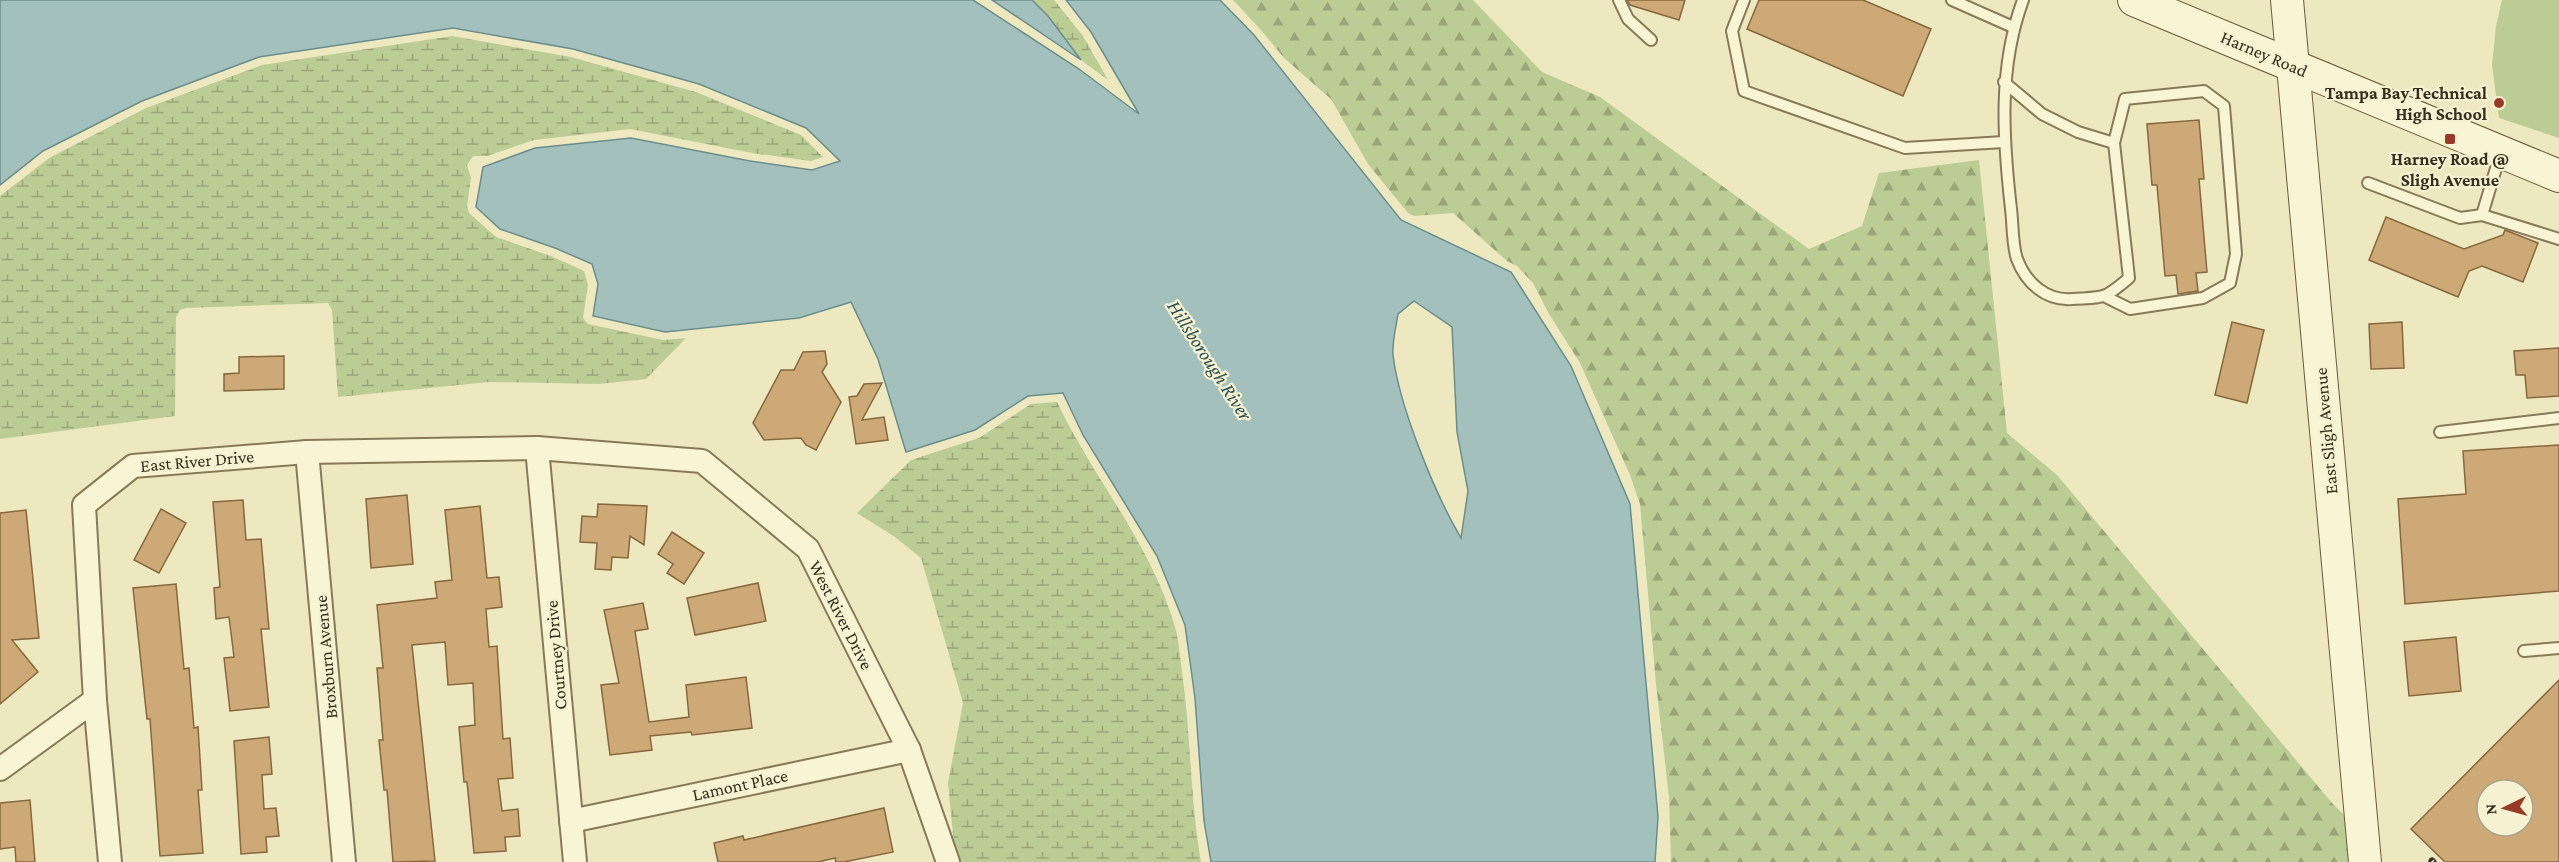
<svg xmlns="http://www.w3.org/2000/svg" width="2559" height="862" font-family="'Crimson Pro',serif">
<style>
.forest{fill:url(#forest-firs)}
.wetland{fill:url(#wetland-marsh)}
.pitch{fill:#bccc95}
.water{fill:#a4c0bd;stroke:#6b8e8c;stroke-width:1.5;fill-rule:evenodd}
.building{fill:#cca977;stroke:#87683e;stroke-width:1.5;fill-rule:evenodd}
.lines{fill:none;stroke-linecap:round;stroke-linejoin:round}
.lane-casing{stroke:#887a59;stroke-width:14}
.street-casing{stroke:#887a59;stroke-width:26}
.secondary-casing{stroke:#695a3c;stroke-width:34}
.lane{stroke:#f9f4d4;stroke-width:10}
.street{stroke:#f9f4d4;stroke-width:22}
.secondary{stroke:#f9f4d4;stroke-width:32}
.rail-casing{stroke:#372e1d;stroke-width:7}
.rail{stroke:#f5f1d1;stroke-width:4.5;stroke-dasharray:14;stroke-linecap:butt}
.poi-dot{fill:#973b28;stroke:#f5f1d1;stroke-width:2}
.labels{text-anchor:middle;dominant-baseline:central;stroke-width:4.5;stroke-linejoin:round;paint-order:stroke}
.street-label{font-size:18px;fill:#372e1d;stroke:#f5f1d1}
.poi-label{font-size:18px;font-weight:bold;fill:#372e1d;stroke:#f5f1d1;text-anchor:end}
.water-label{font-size:20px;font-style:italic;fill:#2c5257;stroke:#f5f1d1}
</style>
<defs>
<pattern id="forest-firs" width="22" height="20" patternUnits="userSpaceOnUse" patternTransform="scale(1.5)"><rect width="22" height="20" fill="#bccc95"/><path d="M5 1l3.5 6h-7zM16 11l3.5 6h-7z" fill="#9aa679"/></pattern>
<pattern id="wetland-marsh" width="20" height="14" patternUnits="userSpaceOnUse" patternTransform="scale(1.5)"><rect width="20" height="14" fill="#bccc95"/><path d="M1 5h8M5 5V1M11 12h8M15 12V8" fill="none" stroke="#9aa679"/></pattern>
</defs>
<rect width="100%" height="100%" fill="#eee8c1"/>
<path class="forest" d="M1233,0H1473L1542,72L1600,97L1809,249L1862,226L1879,173L1979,160L2007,433L2057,475L2332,803L2350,821L2353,862H1671L1669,797L1656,684L1640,504L1630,475L1580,363L1549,314L1533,283L1517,266L1507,261L1453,213L1414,216L1408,213L1368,164L1331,99L1284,58L1261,30Z"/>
<g class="wetland">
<path d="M1032,0H1054L1083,36L1108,80L1081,60L1048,16Z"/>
<path d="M452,36L571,57L696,92L801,135L823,157L811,161L752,153L630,129L534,140L487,156H473L467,165L471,178L467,206L469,213L496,237L551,256L584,271L588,285L583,318L588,324L663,340L686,338L646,379L599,384L489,382L338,397L332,310L328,303L186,308L180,310L176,317L175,416L0,439V196L49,158L146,108L262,65Z"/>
<path d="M1057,402C1093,478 1152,545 1175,627C1179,641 1180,657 1182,672C1191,735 1190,799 1201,862H960L954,845L948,783L963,703L921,558L895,537L857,513L911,460L979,438L1031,404Z"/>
</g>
<path class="pitch" d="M2502,0H2559V138L2499,118L2492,65L2496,26Z"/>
<g class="water">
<path d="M0,0H973L1079,69L1139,114L1091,32L1066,0H1220L1254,35L1401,220L1511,272L1571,366L1630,504L1658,817L1655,862H1211L1204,821L1195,698L1185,625L1157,556L1083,435L1063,393L1028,396L975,430L906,452L878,359L851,302L799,318L665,332L593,316L598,284L592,264L555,248L500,229L476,207L483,167L535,148L631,138L750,161L812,170L840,161L806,128L699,84L573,49L453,28L259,57L142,101L43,151L0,185ZM1414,301L1452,327L1457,432L1468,491L1461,538C1435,494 1399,406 1393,355C1392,342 1396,327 1398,314Z"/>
<path d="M992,0H1032L1048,16L1081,60Z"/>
</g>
<g class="building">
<path d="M1627,0H1685L1679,20L1630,5Z"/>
<path d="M1759,0H1863L1931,29L1903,96L1747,29Z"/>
<path d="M2199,120L2204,179H2199L2207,272L2196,273L2198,291L2178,294L2176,275L2165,276L2157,185H2152L2147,124Z"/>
<path d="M2386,217L2464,249L2503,235L2505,230L2538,243L2523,282L2482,266L2469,271L2458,297L2369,260Z"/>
<path d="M2232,322L2264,330L2247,403L2215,395Z"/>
<path d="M2402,322L2404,368L2371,369L2369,324Z"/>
<path d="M2559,348V396L2527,398L2525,375H2516L2514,351Z"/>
<path d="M825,351L827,364L822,372L841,402L816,450L806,445L801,438L764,440L753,423L781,370H794L803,352Z"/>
<path d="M284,356V389L224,391V374L239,373V357Z"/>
<path d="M882,383L862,420L884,417L888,440L856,444L849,397L857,396L864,384Z"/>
<path d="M2559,445V591L2405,604L2398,499L2466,494L2463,451Z"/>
<path d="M407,495L413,564L371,568L366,499Z"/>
<path d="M243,500L246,540L261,539L269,629H261L269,707L230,711L224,658L234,657L229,617L216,619L214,588L220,587L213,502Z"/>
<path d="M598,504L647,506L644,545L630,536L628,558L612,557L611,570L595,569L597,543L580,542L582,516L597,517Z"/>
<path d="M480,506L487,578L499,577L502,607L486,609L489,647L497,646L503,739L510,738L513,778L498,779L502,811L518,809L520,836L505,837L506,851L474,853L467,782H464L459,727L475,725L473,683L448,685L445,642L412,645L435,861L393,862L387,790H384L379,740H383L377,668H383L377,605L437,598L435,582L452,580L445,510Z"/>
<path d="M161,509L186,523L159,573L134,560Z"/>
<path d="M26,510L39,638L12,640L38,672L0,704V513Z"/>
<path d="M672,532L704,553L684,584L667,573L673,564L658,554Z"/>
<path d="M758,583L766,621L695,635L687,598Z"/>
<path d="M176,584L184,669L189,668L194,728L198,727L202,790H198L203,853L160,856L150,719H147L133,588Z"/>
<path d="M643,603L648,629L635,631L649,722L689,717L686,685L746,677L752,728L692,735L691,732L650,736L652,750L610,755L601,685L619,683L604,610Z"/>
<path d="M2456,637L2461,691L2409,696L2404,642Z"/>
<path d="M2559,680V862H2445L2411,829ZM2487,790H2523V826H2487Z"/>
<path d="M269,737L272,774L262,775L264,809L276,808L279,836L266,837L267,852L241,854L234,741Z"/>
<path d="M30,800L35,862H16L15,847L0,849V803Z"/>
<path d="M884,808L893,852L844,862H836L835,858L818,862H718L714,843L743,836L744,840Z"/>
</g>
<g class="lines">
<g class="lane-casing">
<g id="lane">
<path d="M1619,0L1628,19L1651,40"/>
<path d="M1744,0L1732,31L1744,91L1905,148L2004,142"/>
<path d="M1952,0L2013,27"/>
<path d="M2004,82L2042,114L2078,132L2114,143L2129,278C2103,300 2105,297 2072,299C2046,301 2026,283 2017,259C2012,244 2013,224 2011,209C2003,138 1998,68 2023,0"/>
<path d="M2500,155L2482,215L2559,239"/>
<path d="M2368,183L2460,218L2482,215"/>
<path d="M2106,297L2130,309L2203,298L2230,283L2236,254L2224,106L2204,91L2125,99L2114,143"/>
<path d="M2440,432L2559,418"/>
<path d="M2524,651L2559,648"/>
</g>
</g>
<g class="street-casing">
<g id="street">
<path d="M537,448L575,862"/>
<path d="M307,452L344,862"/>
<path d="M0,769L95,700"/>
<path d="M571,821L909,750"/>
<path d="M110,862L95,700L84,505L133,466L307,452L537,448L702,461L808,549L909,750L948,862"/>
</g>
</g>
<g class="secondary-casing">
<g id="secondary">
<path d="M2134,0L2559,176"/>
<path d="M2287,0L2365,862"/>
</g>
</g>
<use href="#lane" class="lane"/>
<use href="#street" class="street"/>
<use href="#secondary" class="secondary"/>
<g class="rail-casing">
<path id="rail" d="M2432,861L2433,862"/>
</g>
<use href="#rail" class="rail"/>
</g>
<g class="poi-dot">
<circle cx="2499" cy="103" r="6"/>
<rect x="2444" y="133" width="12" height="12" rx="3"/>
</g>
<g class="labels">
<g class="street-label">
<text transform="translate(2264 54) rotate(23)">Harney Road</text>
<text transform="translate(2326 431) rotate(-95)">East Sligh Avenue</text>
<text transform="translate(197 461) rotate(-5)">East River Drive</text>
<text transform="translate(841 615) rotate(63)">West River Drive</text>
<text transform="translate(556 655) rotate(-95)">Courtney Drive</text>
<text transform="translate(326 657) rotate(-95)">Broxburn Avenue</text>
<text transform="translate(740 785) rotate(-12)">Lamont Place</text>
</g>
<g class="poi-label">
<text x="2487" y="93">Tampa Bay Technical<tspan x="2487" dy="21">High School</tspan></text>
<text x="2450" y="159" text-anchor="middle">Harney Road @<tspan x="2450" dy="21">Sligh Avenue</tspan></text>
</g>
<g class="water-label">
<text transform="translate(1210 360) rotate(57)">Hillsborough River</text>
</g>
</g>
<g transform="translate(2505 808) rotate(265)"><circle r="28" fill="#f5f1d1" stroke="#a9a389" stroke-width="1.5"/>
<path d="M0-4.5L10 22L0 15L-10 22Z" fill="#973b28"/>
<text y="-9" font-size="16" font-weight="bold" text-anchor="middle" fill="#372e1d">N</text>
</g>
</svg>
